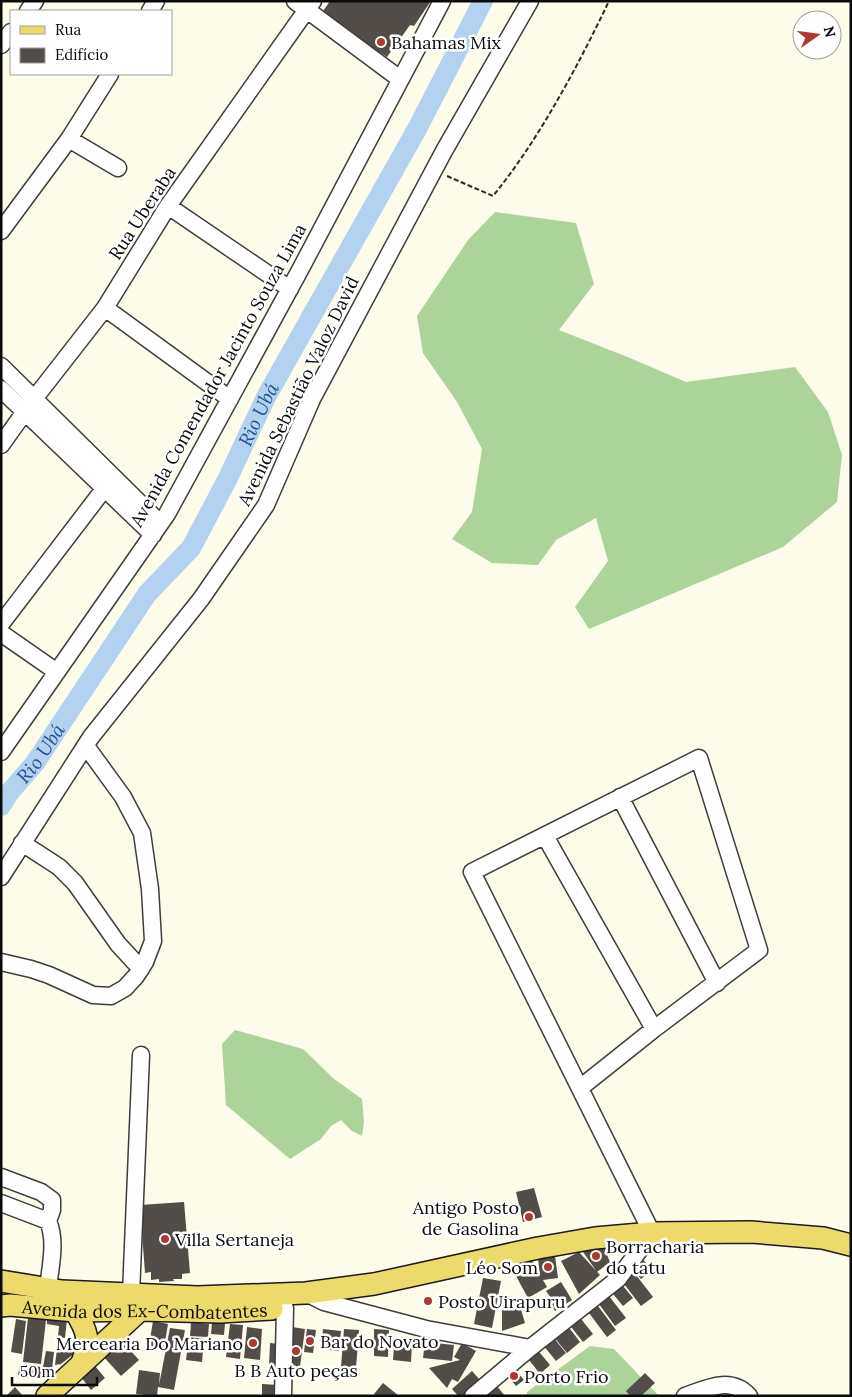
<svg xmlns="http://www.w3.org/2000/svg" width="852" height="1397" font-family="Lora,serif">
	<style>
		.forest { fill: #acd398 }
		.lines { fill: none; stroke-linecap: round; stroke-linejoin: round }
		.river { stroke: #b3d2f0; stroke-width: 20 }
		.building { fill: #524d48 }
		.minor-casing { stroke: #3d3d3d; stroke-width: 19 }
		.major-casing { stroke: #1b1b1b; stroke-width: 24 }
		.path { stroke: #2c2c2c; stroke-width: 2; stroke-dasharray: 5 2.5; stroke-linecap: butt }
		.minor { stroke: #fff; stroke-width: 16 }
		.major { stroke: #ecdb6b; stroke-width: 21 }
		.poi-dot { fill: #ad3930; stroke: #fff; stroke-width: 2 }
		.labels { text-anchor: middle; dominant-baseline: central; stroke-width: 5; stroke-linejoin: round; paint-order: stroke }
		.poi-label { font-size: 18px; fill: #0a0a0a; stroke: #fff; text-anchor: start }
		.street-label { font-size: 18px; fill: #0a0a0a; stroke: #fff }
		.water-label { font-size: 19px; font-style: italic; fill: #205290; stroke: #fff }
	</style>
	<rect width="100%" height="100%" fill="#fdfcea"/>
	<path class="forest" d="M495,212l81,11 18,61 -35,46 71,28 56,24 109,-15 33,45 14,43 -5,47 -54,45 -194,82 -14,-22 33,-46 -12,-43 -40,22 -18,25 -46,-2 -40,-24 20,-27 10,-63 -25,-47 -34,-49 -6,-37 51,-76z
		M235,1030l68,19 31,30 28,20 2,23 -2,14 -10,-5 -11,-11 -10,6 -10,13 -31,20 -64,-54 -4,-61z
		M590,1346l24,3 45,47h-133l1,-4z"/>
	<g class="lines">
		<path class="river" id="s1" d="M1,806l8,-13 26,-30 112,-169 44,-46 36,-68 39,-83 151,-268 66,-128"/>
	</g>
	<path class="building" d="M330,1h101l-17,25 -4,-1 -23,32 -66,-43z
		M534,1188l8,29 -19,5 -7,-30z
		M184,1202l6,71 -8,1v5h-9l1,2 -15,1v-3l-8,1v-8l-6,1 -5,-68z
		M603,1245l7,17 -13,10 -16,-23z
		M579,1252l21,23 -21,19 -18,-33z
		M555,1256l3,22 -15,2 4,7 -19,11 -18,-33 22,-5 8,15 -2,-16z
		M641,1257l11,13 -11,9 -11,-13z
		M633,1271l20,26 -12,9 -20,-26z
		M483,1278l18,3 -9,47 -18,-4z
		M619,1281l14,17 -10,8 -14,-17z
		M561,1282l11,18 -17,11 -6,-10 2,-3 -5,-7z
		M609,1296l17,22 -11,8 -16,-22z
		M595,1302l21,28 -9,7 -21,-28z
		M519,1303l6,20 -23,8v-23z
		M578,1315l15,19 -10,8 -15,-19z
		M47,1317l20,2 -2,19 -7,-1 1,-11 -12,-2z
		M28,1318l18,2 -5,44 -18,-2z
		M16,1319l10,2 -4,33 -11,-2z
		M153,1321l15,3 -4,24 -15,-2z
		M191,1322l18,2 -1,13 -18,-1z
		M212,1322l13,1 -1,12 -13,-1z
		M230,1324l13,1 -3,34 -14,-2z
		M567,1325l13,17 -13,11 -14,-17z
		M247,1327l15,2 -2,31 -16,-2z
		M292,1327l13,2 -6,45 -13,-2z
		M170,1328l15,2 -11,60 -16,-3 -1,9 -21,-2 3,-24 21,3 -1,12z
		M307,1329l9,1 -3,23 -9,-1z
		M323,1329l18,2 -2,20 -18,-2z
		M344,1329l15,1 -3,38 -15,-1z
		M374,1329l15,1 -1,27 -14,-1z
		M118,1337l21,23 -18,16 -20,-22z
		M189,1337l15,2 -2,23 -16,-2z
		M553,1337l13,16 -10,8 -13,-16z
		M399,1339h7v4l6,1 -1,18 -18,-2 1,-13 4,1z
		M58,1341l21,3 -4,9 -14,11 -6,1z
		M425,1342l29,3 -2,16 -29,-3z
		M270,1343l9,1 -1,22h-9z
		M462,1343l14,8 -18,31 -6,-3 -5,9 -18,-20 31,-8 -6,-3z
		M536,1348l14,17 -10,9 -14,-18z
		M46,1351l8,1 -2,17 -9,-2z
		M90,1360l15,18 -14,12 -14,-18z
		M20,1364l21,3 -1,11 -22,-3z
		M512,1366l12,14 -8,6 -11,-13z
		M472,1371l8,9 -17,16h-5l-6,-7z
		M645,1373l10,10 -14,13h-11l-4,-5z
		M383,1383l16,13h-23l-2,-2z
		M262,1384l17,1 -1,11h-16z
		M496,1385l9,11h-21z
		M15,1387l8,9h-17z"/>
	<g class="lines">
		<defs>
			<path id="minor" d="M295,1l105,78
				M28,11l7,-10
				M150,11l6,-10
				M1,45l10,-13
				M69,139l49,29
				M168,206l122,83
				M1,231l68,-92 41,-65
				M105,308l125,91
				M1,366l159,157
				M1,389l152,146
				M1,445l33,-46 71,-91 63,-102 145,-205
				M1,624l103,-135
				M1,633l56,39
				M1,752l166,-238 133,-244 142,-269
				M620,797l97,186
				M545,836l109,193
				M22,843l37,24 16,16 43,61 23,25
				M1,877l90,-140 110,-138 65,-94 46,-106 132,-248 86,-150
				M1,962l30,7 18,6 44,20 18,1 14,-8 11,-12 9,-14 8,-21 -3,-52 -8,-56 -19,-36 -37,-51
				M1,1177l40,15 11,8v10l-4,11
				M1,1203l47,18c9,21 2,46 0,68
				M306,1293l18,9 102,27 104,19
				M131,1294l10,-239
				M283,1396l2,-88
				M473,1396l57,-48 88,-69 34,-46 -180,-361 227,-114 60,192 -105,79 -74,59
				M685,1396c22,-8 46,-20 64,0"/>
			<g id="major">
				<path d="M1,1281l61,10 135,6 109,-4 68,-9 164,-36 57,-10 57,-5 99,-1 72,6 28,7"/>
				<path id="s2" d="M1,1306l9,-1 65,6 65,-1 80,2 52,-3"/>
				<path d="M75,1311c13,21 15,28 7,52"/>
				<path d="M47,1396l93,-86 5,-3"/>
			</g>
		</defs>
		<use href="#minor" class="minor-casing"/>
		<use href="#major" class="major-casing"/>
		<path class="path" d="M447,176l46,20c45,-55 85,-130 116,-195"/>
		<use href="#minor" class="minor"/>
		<use href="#major" class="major"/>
	</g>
	<g class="poi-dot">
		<circle cx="381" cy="42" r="5"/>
		<circle cx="529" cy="1217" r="5"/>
		<circle cx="165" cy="1239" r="5"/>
		<circle cx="596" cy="1256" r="5"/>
		<circle cx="548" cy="1267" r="5"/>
		<circle cx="428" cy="1301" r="5"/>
		<circle cx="310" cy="1341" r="5"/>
		<circle cx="253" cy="1343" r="5"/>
		<circle cx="296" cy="1351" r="5"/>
		<circle cx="514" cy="1376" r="5"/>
	</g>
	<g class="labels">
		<g class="poi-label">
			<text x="391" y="42">Bahamas Mix</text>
			<text x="519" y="1207" text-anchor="end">Antigo Posto<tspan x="519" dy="21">de Gasolina</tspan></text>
			<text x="175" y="1239">Villa Sertaneja</text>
			<text x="606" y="1246">Borracharia<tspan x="606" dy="21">do tatu</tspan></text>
			<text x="538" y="1267" text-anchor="end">Léo Som</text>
			<text x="438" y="1301">Posto Uirapuru</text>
			<text x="320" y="1341">Bar do Novato</text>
			<text x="243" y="1343" text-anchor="end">Mercearia Do Mariano</text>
			<text x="296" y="1370" text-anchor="middle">B B Auto peças</text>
			<text x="524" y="1376">Porto Frio</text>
		</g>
		<g class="street-label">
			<text transform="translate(142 213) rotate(-57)">Rua Uberaba</text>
			<text transform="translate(218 375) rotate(-61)">Avenida Comendador Jacinto Souza Lima</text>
			<text transform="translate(298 391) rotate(-64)">Avenida Sebastião Valoz David</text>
			<text stroke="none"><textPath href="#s2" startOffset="144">Avenida dos Ex-Combatentes</textPath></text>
		</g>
		<g class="water-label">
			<text stroke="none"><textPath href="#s1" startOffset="471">Rio Ubá</textPath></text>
			<text stroke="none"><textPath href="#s1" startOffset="66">Rio Ubá</textPath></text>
		</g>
	</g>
	<rect width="852" height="1397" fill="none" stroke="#0a0a0a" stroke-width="5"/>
	<rect x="10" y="10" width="162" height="65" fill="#ffffff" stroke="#9d9d9d"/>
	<rect x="20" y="26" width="25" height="8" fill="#ecdb6b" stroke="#9d9d9d"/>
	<text x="55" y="35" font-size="15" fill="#0a0a0a">Rua</text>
	<rect x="20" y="48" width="25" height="15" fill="#524d48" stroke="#9d9d9d"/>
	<text x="55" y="60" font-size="15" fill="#0a0a0a">Edifício</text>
	<g transform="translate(817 35) rotate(76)"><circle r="24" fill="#ffffff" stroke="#9d9d9d"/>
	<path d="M0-4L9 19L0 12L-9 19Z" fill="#ad3930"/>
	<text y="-8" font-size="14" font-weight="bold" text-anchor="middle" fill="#0a0a0a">N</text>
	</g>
	<path d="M12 1377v8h85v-8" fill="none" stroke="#0a0a0a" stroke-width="2.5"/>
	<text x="20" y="1377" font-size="15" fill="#0a0a0a" stroke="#ffffff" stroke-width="4" paint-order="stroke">50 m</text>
</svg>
